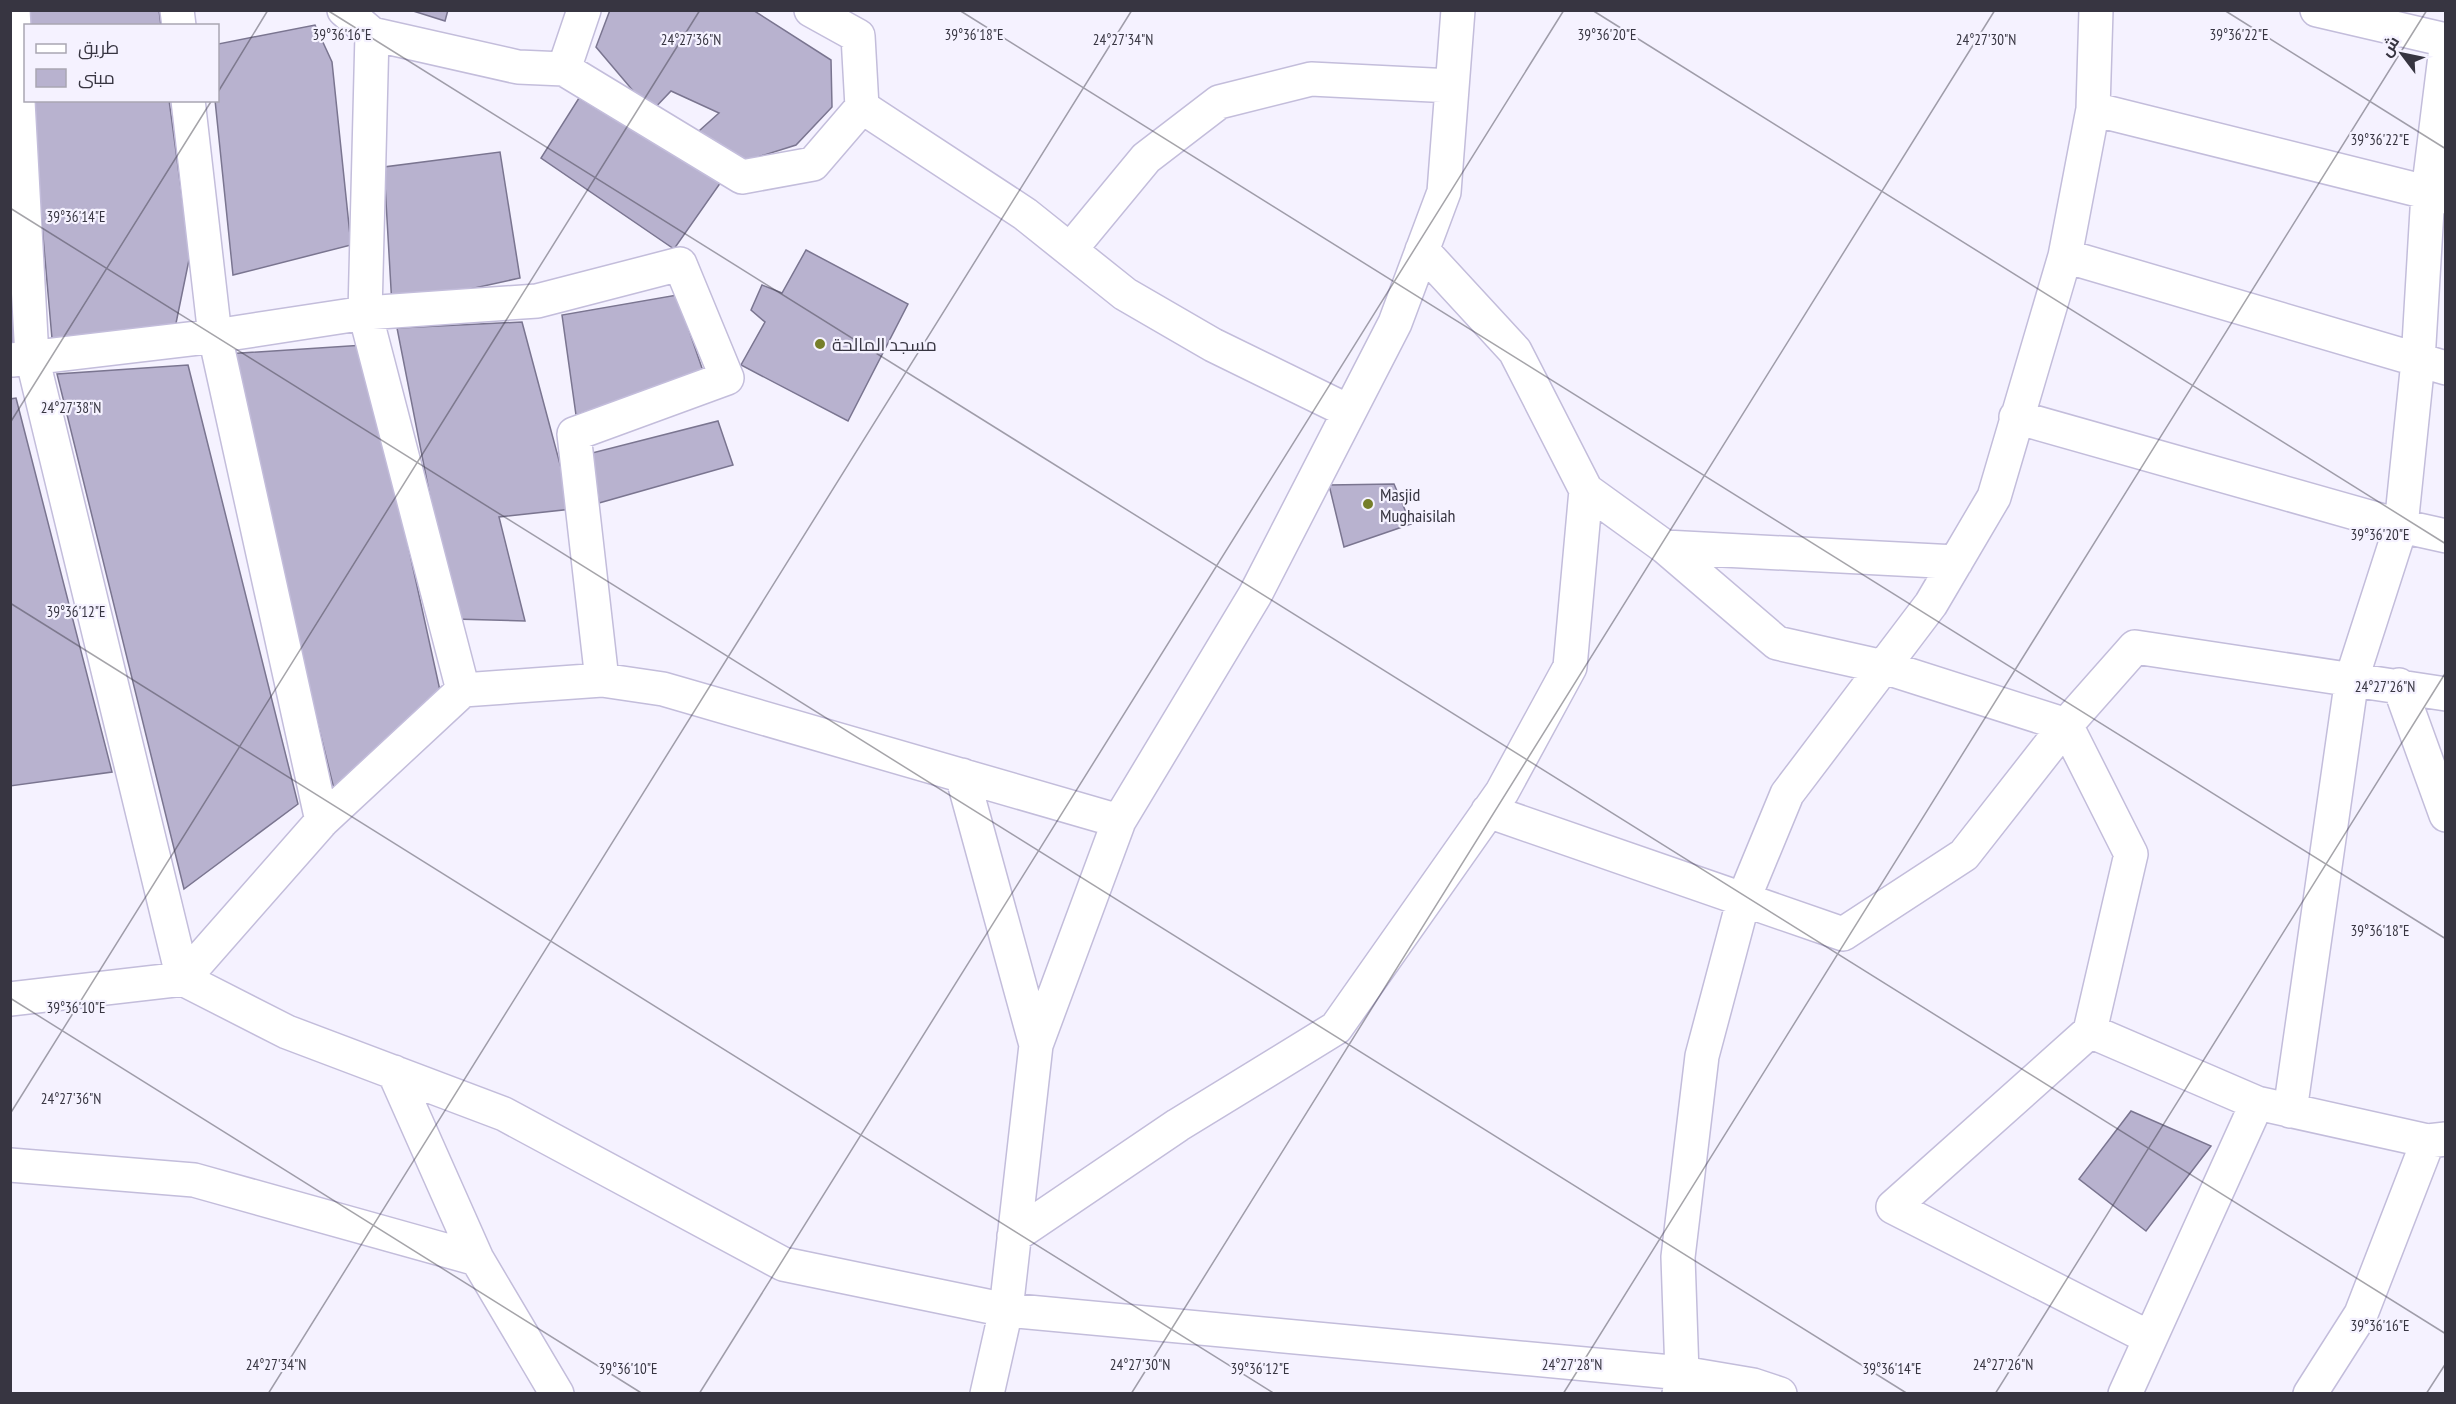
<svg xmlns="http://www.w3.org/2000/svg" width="2456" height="1404" font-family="'PT Sans Narrow',Cairo,sans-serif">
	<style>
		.building { fill: #b8b2cf; stroke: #7a7590; stroke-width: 1.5 }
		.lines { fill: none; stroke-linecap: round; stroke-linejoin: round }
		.minor-casing { stroke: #c3bddb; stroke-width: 36 }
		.minor { stroke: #fff; stroke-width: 33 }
		.ticks { fill: none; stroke: #373541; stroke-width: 1.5; stroke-opacity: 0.45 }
		.poi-dot { fill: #767e2a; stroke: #f5f2ff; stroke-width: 2 }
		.labels { text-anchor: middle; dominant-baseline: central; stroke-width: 4.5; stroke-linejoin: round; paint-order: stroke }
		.poi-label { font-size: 18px; fill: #373541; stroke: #f5f2ff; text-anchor: start }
		.ticks-label { font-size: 15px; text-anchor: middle; fill: #373541; stroke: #f5f2ff; stroke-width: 4.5; stroke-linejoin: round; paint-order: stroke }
	</style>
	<rect width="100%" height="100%" fill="#f5f2ff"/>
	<path class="building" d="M29,10h130l2,16h-132z
		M410,10h38l-3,11z
		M610,10h143l78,50 1,47 -36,38 -57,18 -40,-32 20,-18 -48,-22 -20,21 -55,-65z
		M315,25l17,37 19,183 -118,30 -18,-175h3v-56z
		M579,98l142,84 -47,67 -133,-91z
		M31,100h138l21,155 -16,78 -121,17z
		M500,152l20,126 -128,28 -8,-139z
		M10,249l10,99 -10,2z
		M806,250l102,54 -60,117 -107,-56 24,-43 -14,-12 11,-25 20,8z
		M677,295l27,79 -128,41 -14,-100z
		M522,322l50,187 -73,8 26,104 -71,-2 -57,-291z
		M364,345l77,350 -106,98 -109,-439z
		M188,365l110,439 -114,85 -127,-515z
		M16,398l96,374 -102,14v-387z
		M718,421l15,44 -134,38 -7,-50z
		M1394,484l17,40 -67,23 -15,-62z
		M2131,1111l80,35 -65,85 -67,-52z"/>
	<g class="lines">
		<defs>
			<path id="minor" d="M13,10l19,347 151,622 104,53 217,82 279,150 223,46 676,63 71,12 27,9
				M177,10l2,16
				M344,10l28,24 146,33 46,2 178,108 71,-13 49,-57 -4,-71 -47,-26
				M2317,10l129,30
				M372,34l-7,279 98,377
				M564,69l20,-59
				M188,100l27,236 107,485
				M862,107l163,107 100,80 88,51 135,66
				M2093,109l353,88
				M1070,250l76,-92 73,-56 92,-23 141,7
				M1422,250l93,101 71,139 79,57 291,15
				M2065,256l381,112
				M2016,417l385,109 45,10
				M1665,547l112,96 107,24 182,58 65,129 -41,177
				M602,680l61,9 456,132
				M2399,685l47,130
				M962,775l74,270 -30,265 -19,84
				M1488,811l355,123 121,-79 102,-130 69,-78 311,47
				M10,999l173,-20 139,-158 141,-131 139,-10 -28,-246 153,-56 -47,-114 -143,37 -172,12 -150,23 -203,24
				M1036,1045l83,-224 136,-226 140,-272 49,-131 14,-182
				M394,1072l83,187 80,135
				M2290,1111l62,-433 49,-152 17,-165 10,-168 18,-145
				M10,1165l184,15 283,79
				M1014,1236l164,-111 158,-97 166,-236 68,-125 16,-177
				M2150,1338l-257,-131 197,-176 167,72 171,38 18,-2
				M1679,1394l3,-21 -4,-116 24,-201 42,-158 43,-104 144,-190 63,-107 71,-241 28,-147 3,-99
				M2125,1394l132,-291
				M2310,1394l51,-80 67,-173"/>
		</defs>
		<use href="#minor" class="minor-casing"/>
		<use href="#minor" class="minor"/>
	</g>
	<path class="ticks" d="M327,10l2119,1324M959,10l1487,929M1592,10l854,534M2224,10l222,139M218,92l50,-82M10,208l1898,1186M10,423l202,-323M10,603l1265,791M10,998l633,396M10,1114l690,-1104M268,1394l864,-1384M699,1394l865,-1384M1131,1394l864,-1384M1563,1394l864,-1384M1995,1394l451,-722M2426,1394l20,-31"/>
	<g class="poi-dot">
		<circle cx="820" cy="344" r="6"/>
		<circle cx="1368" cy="504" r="6"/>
	</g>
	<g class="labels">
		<g class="poi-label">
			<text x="832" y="344">مسجد المالحة</text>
			<text x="1380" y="494">Masjid<tspan x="1380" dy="21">Mughaisilah</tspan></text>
		</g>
	</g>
	<g class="ticks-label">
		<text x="342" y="40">39°36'16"E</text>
		<text x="974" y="40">39°36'18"E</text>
		<text x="1607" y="40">39°36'20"E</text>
		<text x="2239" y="40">39°36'22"E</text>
		<text x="691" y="45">24°27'36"N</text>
		<text x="1123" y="45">24°27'34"N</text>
		<text x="1986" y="45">24°27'30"N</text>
		<text x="2380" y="145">39°36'22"E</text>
		<text x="76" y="222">39°36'14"E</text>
		<text x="71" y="413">24°27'38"N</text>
		<text x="2380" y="540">39°36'20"E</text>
		<text x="76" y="617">39°36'12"E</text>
		<text x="2385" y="692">24°27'26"N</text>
		<text x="2380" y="936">39°36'18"E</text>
		<text x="76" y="1013">39°36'10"E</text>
		<text x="71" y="1104">24°27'36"N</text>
		<text x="2380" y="1331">39°36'16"E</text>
		<text x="276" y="1370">24°27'34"N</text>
		<text x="1140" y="1370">24°27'30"N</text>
		<text x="1572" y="1370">24°27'28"N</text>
		<text x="2003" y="1370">24°27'26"N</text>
		<text x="628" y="1374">39°36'10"E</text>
		<text x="1260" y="1374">39°36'12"E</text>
		<text x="1892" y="1374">39°36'14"E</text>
	</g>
	<rect width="2456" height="1404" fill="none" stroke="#373541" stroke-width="24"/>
	<rect x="24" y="24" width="195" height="78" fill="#f5f2ff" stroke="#a9a6b3" stroke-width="1.5"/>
	<rect x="36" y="44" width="30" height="9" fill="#ffffff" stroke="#a9a6b3" stroke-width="1.5"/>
	<text x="78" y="54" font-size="18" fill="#373541">طريق</text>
	<rect x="36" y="69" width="30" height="18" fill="#b8b2cf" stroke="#a9a6b3" stroke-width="1.5"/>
	<text x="78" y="84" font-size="18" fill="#373541">مبنى</text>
	<g transform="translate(2402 54) rotate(302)" stroke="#f5f2ff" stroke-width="4.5" paint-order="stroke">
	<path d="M0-4.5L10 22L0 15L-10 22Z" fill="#373541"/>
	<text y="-9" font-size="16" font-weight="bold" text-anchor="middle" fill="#373541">ش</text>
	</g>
</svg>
